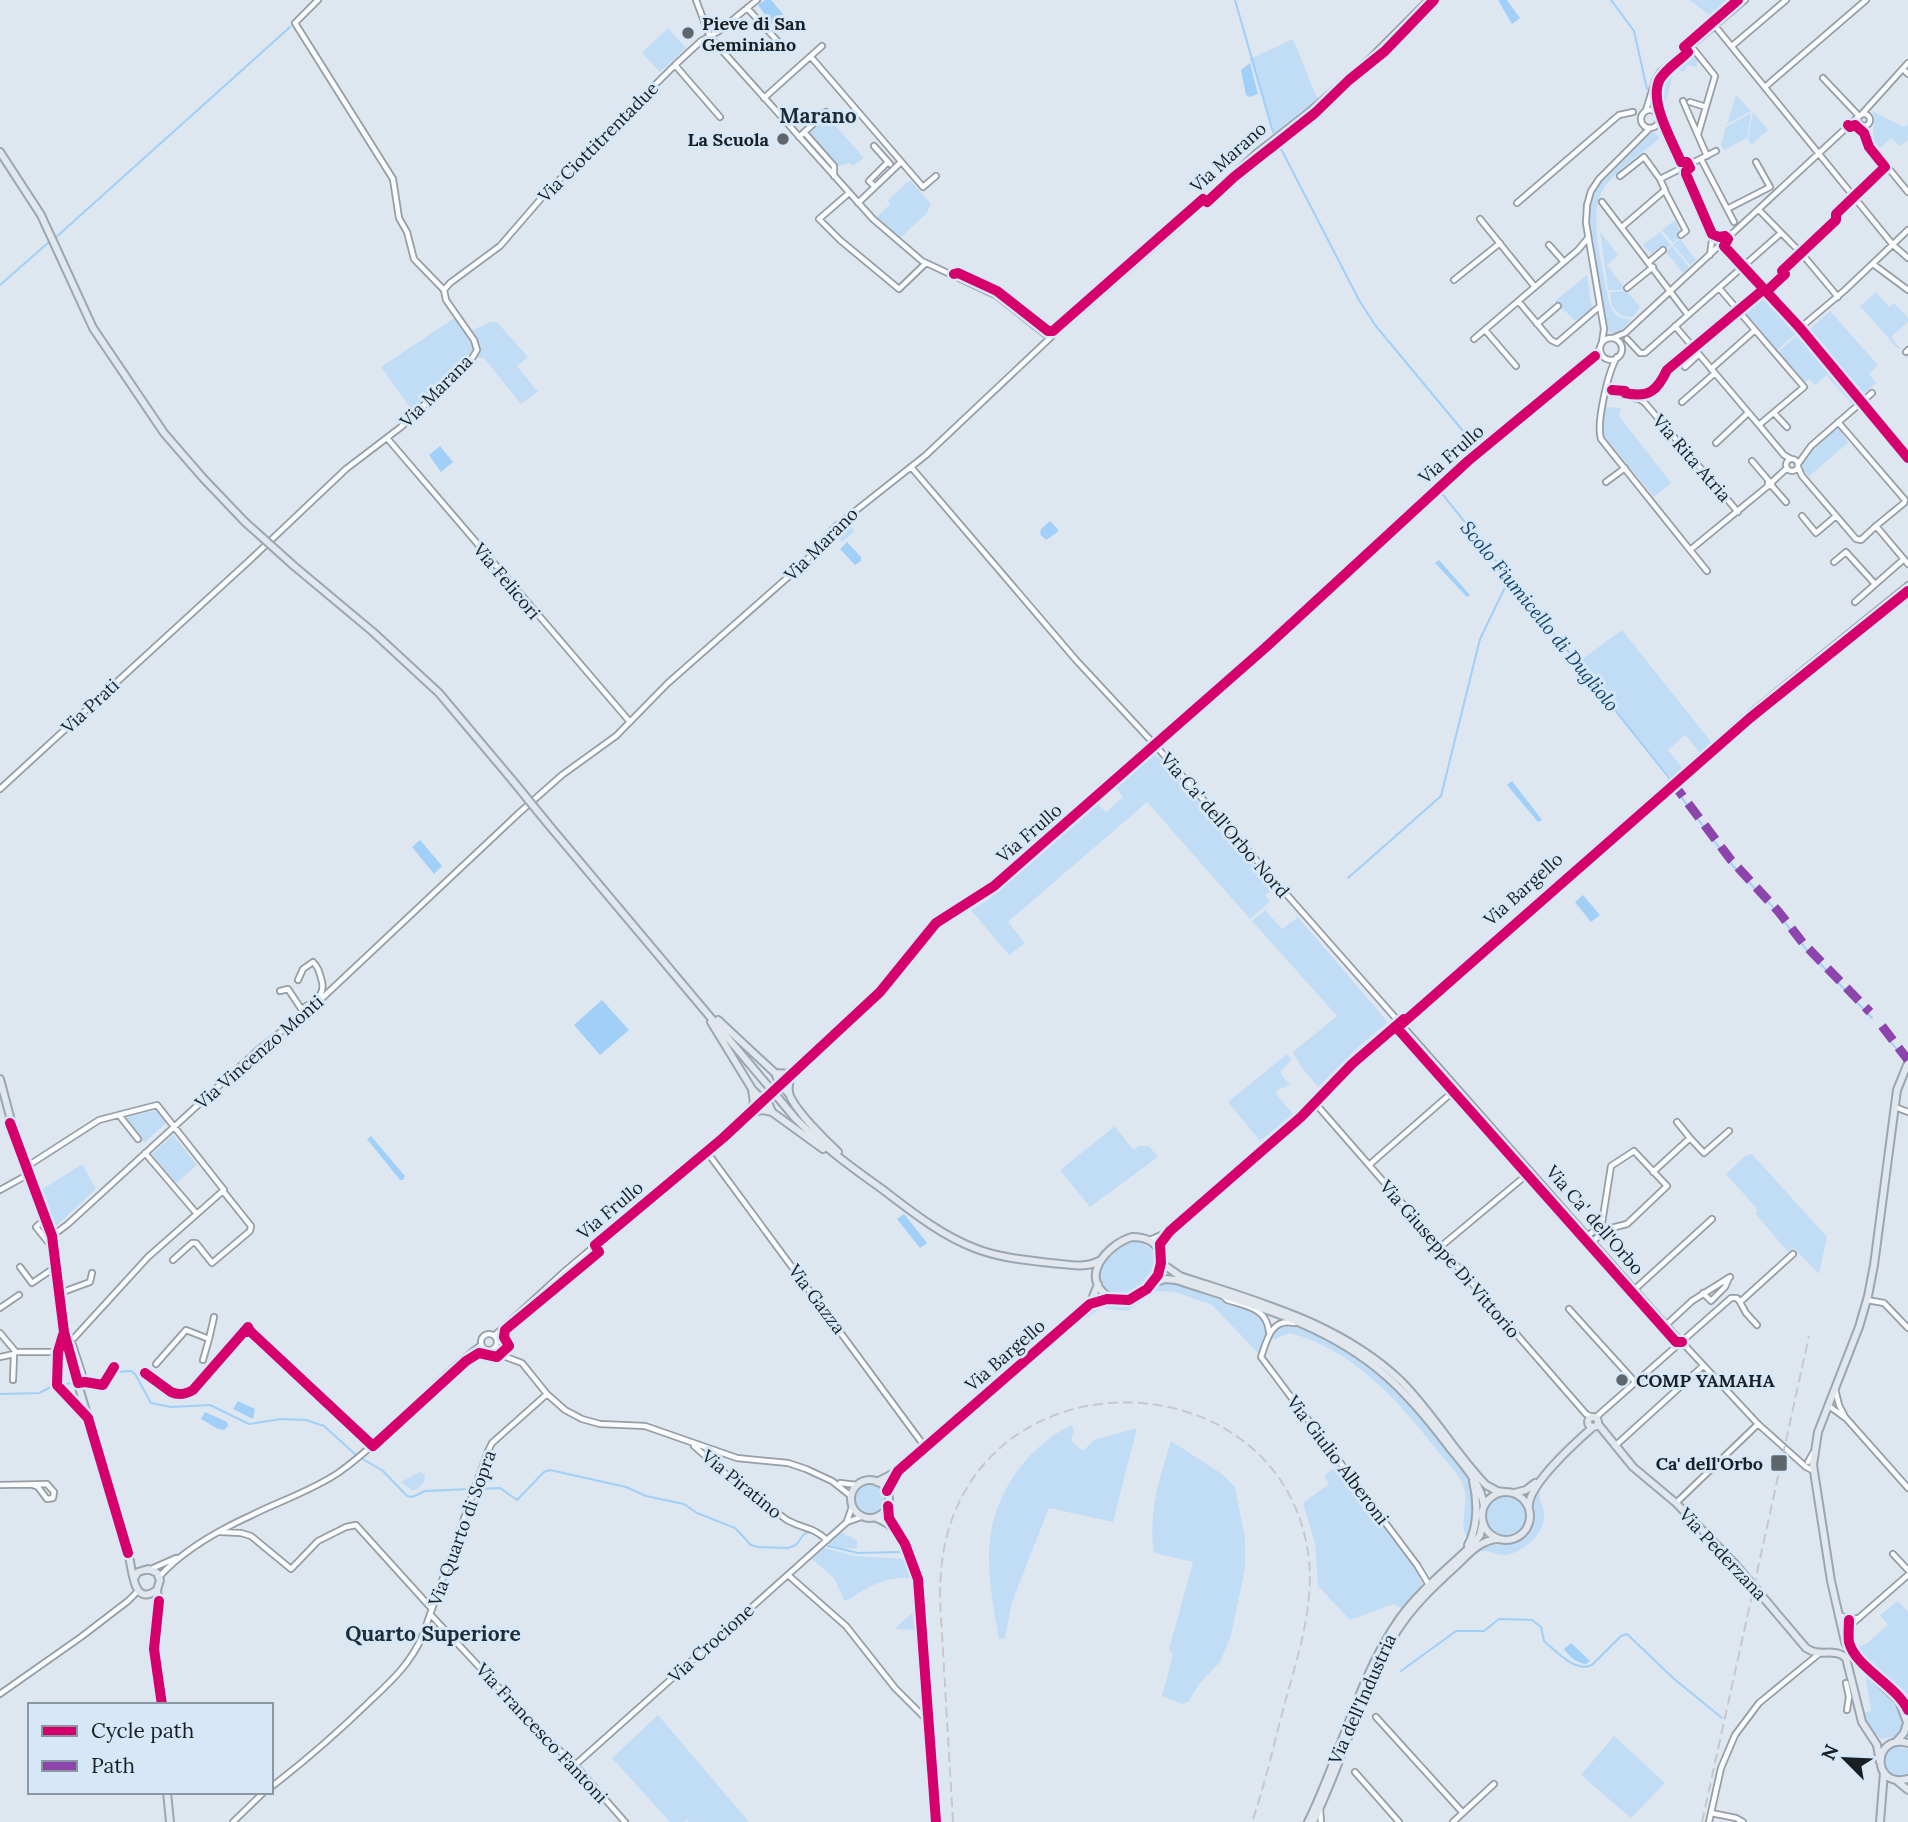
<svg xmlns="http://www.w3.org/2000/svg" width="1908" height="1822" font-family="Lora,serif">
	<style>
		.green { fill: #c1ddf6 }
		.water { fill: #a0cff8 }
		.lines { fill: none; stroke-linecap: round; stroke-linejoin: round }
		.stream { stroke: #a0cff8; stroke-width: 2 }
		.minor-casing { stroke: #969da4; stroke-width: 8 }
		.major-casing { stroke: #9aa6b0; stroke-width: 10 }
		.minor { stroke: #fafbfd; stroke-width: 4.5 }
		.major { stroke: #e1e7ed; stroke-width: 6 }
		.rail { stroke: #c6c8cb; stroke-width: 2; stroke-dasharray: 10 5; stroke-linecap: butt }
		.major-bridge-casing { stroke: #9aa6b0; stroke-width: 10; stroke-linecap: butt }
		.major-bridge { stroke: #e1e7ed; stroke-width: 6 }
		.quiet { stroke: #8e44ad; stroke-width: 9; stroke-dasharray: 18 9; stroke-linecap: butt }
		.cycleway-casing { stroke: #d6e8f8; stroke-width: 15 }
		.cycleway { stroke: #d6006c; stroke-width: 10 }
		.poi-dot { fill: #5e666c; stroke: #d6e8f8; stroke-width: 2.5 }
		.labels { text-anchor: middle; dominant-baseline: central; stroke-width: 6; stroke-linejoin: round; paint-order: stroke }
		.poi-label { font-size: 18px; font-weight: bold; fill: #192025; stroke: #d6e8f8; text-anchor: start }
		.street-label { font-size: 18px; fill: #192025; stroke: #d6e8f8 }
		.water-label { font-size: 19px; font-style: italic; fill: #18466a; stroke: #d6e8f8 }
		.quarter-label { font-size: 21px; font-weight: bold; fill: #1f2d39; stroke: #d6e8f8 }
	</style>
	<rect width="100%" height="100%" fill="#dee7f0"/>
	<path class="green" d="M1690,0h45l-21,19z
		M668,28l18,20 -26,24 -18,-19z
		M1293,39l27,66 -45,35 -25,-81z
		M1691,52l8,8 -3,7 -9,-2 -3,7 -11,-4z
		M1672,69l2,2 -8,30 -7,3c-2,-14 2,-26 13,-35z
		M1736,95l15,16 -24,13z
		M1872,111l32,16 4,-3v16l-8,6 -9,-8 -12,11c-12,-17 -1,-22 -7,-38z
		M1753,112l15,18 -17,15 -3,-6z
		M1751,113l-4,25 -23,12 -3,-5 5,-18z
		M826,115l38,43 -11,8 -3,-3 -12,3 -30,-35z
		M1654,132l6,6c-18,15 -40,29 -54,47 -21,26 -2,86 3,118 4,11 10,17 22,16l-11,14 -6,2 -6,-5 -2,-7 -17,-99c-1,-51 31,-53 56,-88z
		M910,180l21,24 -5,10 -26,24 -23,-21 13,-13 -2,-4z
		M1675,220l6,13 -3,3 1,2 -6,5 -11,-13z
		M1600,232l18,23 -11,10 19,25h-18z
		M1660,232l11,13 -6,5 -6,-3 -8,7 -8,-9z
		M1680,239l16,21 -6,5 -17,-20z
		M1672,246l17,21 -6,6 -17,-21z
		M1587,275l5,33 -17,13 -20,-20z
		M1627,291l13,16 -7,10 -12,-1 -9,-10 -2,-14z
		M1765,291l34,40 -22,19 -35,-40z
		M1876,292l13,15 5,-4 14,15v4l-17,15 10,13 -5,-3 -36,-41z
		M1830,311l48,54 -9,9 7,9 -24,21 -25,-28 7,-7 -30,-35z
		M457,316l14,15 19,-9h7l31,35 -11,9 21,26 -17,12 -37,-46h-8l-60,58 -35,-49z
		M1800,333l32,37 -17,15 -6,-6 -4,4 -27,-31z
		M1606,407l15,1 -2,8 52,67 -17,14 -50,-61 -2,-7z
		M1839,427l9,16 -40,34 -5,-7 -1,-8 15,-17z
		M845,519l10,12 -13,11 -8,-10z
		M1622,630l90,113 -11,11 -16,-19 -17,15 15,19 -12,9 -94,-115z
		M1153,755l6,2 115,131 -9,7 5,7 -20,17 -103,-117 -139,120 17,21 -16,12 -38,-45 17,-10 109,-97 9,9 17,-15 -8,-10z
		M1265,910l17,19 16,-12 88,103 1,3 -31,26 -38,38 -16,-19 -9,-16 44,-36 -85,-95z
		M1287,1054l5,6 -11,10v4l9,11 -12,5 -2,4 17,20 -33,27 -32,-39z
		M157,1110l9,13 -22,20 -20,-25z
		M1115,1126l18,24 6,-4h10l9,11 -68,50 -30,-37z
		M173,1135l24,30 -21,18 -24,-29z
		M1752,1154l75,83 -8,37 -25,-26 -6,4 -33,-39 3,-3 -32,-36 19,-18z
		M82,1164l14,25 -42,39 -14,-37z
		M1138,1242c45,13 -4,72 -30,48 -21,-20 9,-48 30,-48z
		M1161,1283l15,1 80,27c16,12 9,26 3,43l-47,-49 -37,-13 -18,-1 -29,20 -27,-3 -18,12h-5c19,-29 32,-10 55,-18 11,-4 18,-14 28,-19z
		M1282,1324c14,0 23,5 36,11 52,25 90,63 124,108 10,13 21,25 29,39 6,18 4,41 -2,58 -12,-12 0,-36 -5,-52 -4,-14 -19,-28 -28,-39 -39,-50 -83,-99 -146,-116l-15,6h-5l4,-9z
		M1071,1425l3,5 -3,11 12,10 11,-11 43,-12 -24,94 -64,-14 -37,94 -7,36 -6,1c-5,-29 -11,-57 -10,-87 1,-53 35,-103 82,-127z
		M1171,1441l51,33 13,13 10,51v30l-14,68 -11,26 -20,21 -12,19 -6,2 -20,-8 11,-41 -4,-6 24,-87 -39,-9c-6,-42 5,-72 17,-112z
		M1338,1465l77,102 8,19 -20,24 -9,-6 -44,16 -32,-34 -3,-42 -12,-41 26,-19 -5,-8z
		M420,1472l5,3c0,9 -5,12 -12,16l-12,-9z
		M856 1499a14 14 0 1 1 28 0a14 14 0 1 1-28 0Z
		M1541,1487c-5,10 2,16 3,26 2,19 -17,36 -34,41 -12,4 -20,-6 -32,-2 15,-15 36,1 51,-18 13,-16 -3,-31 12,-47z
		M1486 1516a20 20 0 1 1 40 0a20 20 0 1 1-40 0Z
		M840,1532l17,8v8l-15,1 -14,-5z
		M824,1548l31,8 52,3 6,19c-26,-2 -43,7 -65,22h-4l-10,-22 -22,-19z
		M1898,1601l10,11v93c-16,-21 -40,-35 -55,-56l13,-5 22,-19 -8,-10z
		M917,1609l2,21 -25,-1z
		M1865,1674c17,10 36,28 39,50l-7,12 -16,3 -13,-12 -5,-14 8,-2z
		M658,1715l91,107h-60l-2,-2 -3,2h-14l-58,-64z
		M1614,1736l51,47 -34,35 -50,-43z
		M1895,1746l13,3v25l-10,3 -10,-4 -5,-12 3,-9z"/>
	<path class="water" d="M765,0h6l12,14 -11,10 -14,-19z
		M1498,0h9l13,18 -8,6z
		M1250,63l8,31 -8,3 -4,-2 -5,-25z
		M440,446l13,16 -12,10 -12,-17z
		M1050,521l9,10 -13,9 -6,-6 1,-5z
		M847,542l14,15v4l-6,4 -15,-16z
		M1439,560l31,35 -3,2 -32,-34z
		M1512,781l30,39 -4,2 -31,-37z
		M420,840l22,26 -8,8 -22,-27z
		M1583,895l17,20 -9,7 -16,-20z
		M602,1000l27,30 -29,25 -26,-30z
		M371,1136l34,40 -2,4h-3l-33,-41z
		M904,1214l23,29 -7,5 -23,-29z
		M238,1401l17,8 -2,10 -20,-10z
		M205,1412l22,10 1,4 -4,4 -6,-1 -17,-10z
		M1571,1643l19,18 -4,3c-11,-2 -15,-6 -22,-15z"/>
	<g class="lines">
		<path class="stream" d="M1235,0l38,132
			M1611,0l23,31 13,58
			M1383,50l50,-50
			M1278,143l81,157 16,25 103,124
			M54,239l236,-212
			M0,285l49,-43
			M1480,456l1,-3
			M1477,458l-37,33 230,288
			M1795,684l94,-77
			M1761,711l30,-24
			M1679,784l78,-69
			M1673,786l60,80 38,39 35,44 66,69
			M1348,878l93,-82 39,-157 29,-60
			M1880,1028l26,33
			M118,1372l13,-1 4,3 16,29 20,4 39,-2 39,19 32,-5 25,1 18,6 32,29
			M0,1394l39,-1 14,-7 21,-3
			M361,1458l22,13 24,25 5,1 13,-6 46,-2
			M478,1489l22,-1 17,12 27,-28 6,-2 76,17 20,9 38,8 13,9 38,15 16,17 7,2 30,1 8,-3 8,-11 6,-3
			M828,1546l30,7 42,-1
			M1401,1671l55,-40h28l15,-12 33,1 9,7 3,14c12,10 31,32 48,24l29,-29 6,-2 46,44 49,40"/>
		<defs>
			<path id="minor" d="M696,0l14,37 163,182 49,42 75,35 53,42
				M747,8l37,40
				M1715,26l178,219 15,13
				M1691,46l24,30 -17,58
				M1732,46l54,-46
				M811,57l112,130 13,-11
				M675,65l45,52
				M1903,69l5,5
				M1765,87l101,-87
				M764,98l58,-52
				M1683,101l24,55
				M1690,102l16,5
				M1646,110l9,-29 5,-9 85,-72
				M1641 119a9 9 0 1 1 18 0a9 9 0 1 1-18 0Z
				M1858 120a6 6 0 1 1 12 0a6 6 0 1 1-12 0Z
				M1861,115l47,-52
				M1862,125l10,23 36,44
				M1664,131l48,109
				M804,132l30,34v10
				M799,137l27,-25
				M874,146l16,18
				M1701,159l33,63
				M1620,176l24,-19 16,22 5,11 -43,37
				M1660,179l56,-28
				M875,187l-6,-6 19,-19
				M1665,191l21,40 -5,4
				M849,193l-30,26 21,21 59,49 27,-26
				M1854,198l15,-15
				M1602,202l86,113
				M858,203l43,-41
				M1517,203l102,-88 14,-3
				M1727,209l43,-22 -14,-25
				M1759,210l43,44 36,43
				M1836,217l20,-18
				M1480,219l55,68
				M1549,245l15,17
				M1710,255l2,-15 14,1
				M1649,262l14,-12
				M1873,264l35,26
				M1454,280l46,-37
				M1627,288l26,-21
				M1719,288l36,42
				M444,290l6,-7 50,-37 45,-52 130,-129 26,-24 18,-10 38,-31
				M1519,302l32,38 6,3 43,-37
				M1537,324l21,-18
				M1675,326l84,99 45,-38 -49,-57 -44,39
				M1800,328l45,-38 63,-60
				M1485,330l31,36
				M1613,338l12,-5 234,-217 -36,-38
				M1600 349a11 11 0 1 1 22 0a11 11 0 1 1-22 0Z
				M1474,339l104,-89 10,-12
				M1627,339l13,14h5l136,-120
				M1602,342l2,-13 -18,-106 1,-18 4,-14 8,-12 51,-51
				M1906,352l2,-2
				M1617,357c-9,15 -21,66 -16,82l89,111
				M1685,367l14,-13
				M1607,391l32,8 6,4 93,109
				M1682,402l33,-29
				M1774,413l13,14
				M1838,422l67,78 -1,3 -28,23 32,38
				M1759,425l25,30 7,4
				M387,438l243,284
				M1716,443l32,-30
				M1786 465a6 6 0 1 1 12 0a6 6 0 1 1-12 0Z
				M1752,461l17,20
				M1798,464l13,-18 61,-53
				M911,467l165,193 79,85 511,580 92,99 48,43 8,4
				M1798,467l4,9 54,63 5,1 15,-14
				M1606,482l19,-14
				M1772,482l-4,1v3h4v-4l15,-14
				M1772,486l14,16
				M1802,516l14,17 20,-17
				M1834,562l12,-10 29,32
				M1707,571l-17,-21 78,-64
				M1855,602l49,-43
				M0,789l250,-229 96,-91 55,-42 70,-67 6,-10 -3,-10 -28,-40 -2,-10 -30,-31 -7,-27 -8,-14 -6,-39 -98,-156 23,-23
				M298,980l5,-11 10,-7c5,5 6,9 8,16 6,18 -6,21 -19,31
				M280,991l8,-2 14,21
				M1315,1103l271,311 6,3
				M1895,1107l13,5
				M119,1115l19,24
				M1677,1122l13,16
				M707,1152l218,295
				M145,1153l52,61
				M1369,1165l87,-76
				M26,1167l73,-47 58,-15 67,85 -76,67 -74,81 -8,3
				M1653,1172l37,-34 14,15 25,-22
				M0,1190l29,-16
				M46,1218l-10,9 12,15
				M52,1236l16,-12 190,-174 59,-47 202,-190 43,-38 54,-39 52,-53 136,-120 31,-36 91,-72 124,-117 123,-108 83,-77 50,-39 62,-54 60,-60
				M1587,1237l15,-14 9,-57 23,-15 33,35 -40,38 -20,5 -15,13
				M1150,1240l20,-9 87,-75 44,-39 51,-53 402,-354 154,-125
				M1439,1248l91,-76
				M1159,1251l1,-7 8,-10
				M173,1260l19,-17h4l16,20 38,-32 1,-5 -28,-35
				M20,1267l12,16 25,-17
				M1634,1290l78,-71
				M60,1293l30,-11 2,-9
				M1703,1293l8,8 14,-14 4,-9
				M1223,1296l4,4c19,6 40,8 42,32
				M1867,1300l17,3 24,25
				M1740,1302l6,11 11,12
				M0,1308l19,-13
				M1569,1309l67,74
				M1294,1323c-23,-5 -27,17 -33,34l156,208 12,20
				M1666,1325l26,-24 38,-24
				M0,1333l16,19h42l11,2
				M64,1333l-6,19 -1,33 29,31
				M481 1342a8 8 0 1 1 16 0a8 8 0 1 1-16 0Z
				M494,1336l71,-65 158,-133 157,-146 56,-69 58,-37 271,-238 203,-187 126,-103 6,-10
				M209,1339l5,-22
				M73,1345l12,37
				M490,1351l32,12 25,31 18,16 17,9 18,5 45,2 92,32 51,5 18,6 26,12 19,15
				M0,1357l14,-3
				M156,1364l30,-34 23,9 -6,21
				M13,1380l1,-26
				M78,1383l7,-1 18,3 11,-18
				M1835,1389l4,16 6,12 63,71
				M1829,1406l15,11
				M1595,1418l136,-120h6l3,4 53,-48
				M694,1446l40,35 53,39c18,10 23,5 40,20
				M1615,1446l88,-80
				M1808,1462l5,-9
				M840,1483l17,2
				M0,1485l47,-1 7,8 -1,6 -6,1 -9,-12 -5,-2
				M1676,1503l82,-79
				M847,1521l5,-14
				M220,1532l21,1 10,3 40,33 27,-28 28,-14 10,-2 76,84
				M1893,1554l15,16
				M151,1569l25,-11
				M788,1575l58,51 49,62 32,32
				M159,1577c24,-27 60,-47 93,-62 28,-14 59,-24 86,-42 52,-37 92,-90 143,-128
				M430,1614l108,116 37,35 50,57
				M1838,1614l10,6 11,-2
				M1844,1638l9,-15 55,-48
				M1846,1683l3,14 -2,13
				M0,1694l81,-57 47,-36 10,-10
				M1376,1717l87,96
				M575,1765l272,-243 14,-5
				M1355,1772l44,50
				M271,1787c34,-26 65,-53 96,-83 22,-21 42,-38 55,-67l66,-186 4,-8 55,-49
				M1320,1809l1,13
				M1711,1813l25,5 7,4
				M233,1822l31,-30
				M1453,1822l41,-38
				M1709,1822l12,-54 14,-33 24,-32 61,-50"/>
			<path id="major" d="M0,152l41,63 52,113 71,105 39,45 42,44
				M294,566l79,66 66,61 74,88
				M548,824l200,238
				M718,1020l57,53 4,10 -2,5h7l5,6
				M711,1022l41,67 2,14 -4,10
				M1908,1063l-11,27 -23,175 -6,31 -9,31 -41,105 -5,33 18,116 14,61 12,19 42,40 9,24
				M775,1073l17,1c-3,7 -5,14 -2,22 7,16 34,43 48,56
				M0,1079l17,64 35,93 15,111 61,206c5,15 4,55 29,37
				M752,1089l7,7 7,2 6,14 51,37
				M750,1113l12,-3 10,2
				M795,1118c26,27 56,49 87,71 30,23 60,47 95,60 24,9 49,11 74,14 16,1 33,6 48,-2
				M1132,1237c58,0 15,84 -23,60 -31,-20 -1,-53 23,-60z
				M1161,1263l19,13c78,26 159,46 221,105 32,32 54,72 85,104l11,6 7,1
				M1153,1283l12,-4 11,1c73,24 150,43 209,95 23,20 42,43 61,68 14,19 35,38 38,63
				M1090,1304l21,-6
				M1588 1422a5 5 0 1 1 10 0a5 5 0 1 1-10 0Z
				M1598,1424l35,43 43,36 59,61 71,84c14,10 28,-1 40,10l16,64 15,23 3,17
				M851 1499a19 19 0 1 1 38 0a19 19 0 1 1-38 0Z
				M877,1482l21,-11 192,-167 8,-20
				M1482 1516a24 24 0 1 1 48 0a24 24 0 1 1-48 0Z
				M1514,1493l12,-3 9,-7
				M888,1506l6,21
				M1529,1506c-1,-21 48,-65 64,-79
				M876,1518c26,9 35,36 42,61l18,243
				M1468,1545c10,-18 10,-44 5,-64
				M134,1578l4,-6 10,-3 9,4 3,7 -3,10 2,21 -5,38 8,56
				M1896,1742l8,-9 3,-10
				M1908,1743c-36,-10 -37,46 0,36
				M1897,1781l11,9
				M167,1792l3,30
				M1308,1822c33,-66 49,-143 92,-204 21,-29 49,-50 75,-76l5,-7 3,-13
				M1313,1822c31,-62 47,-133 84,-191 16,-25 36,-44 58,-64 13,-12 24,-27 43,-28
				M1880,1822l4,-50"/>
		</defs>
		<use href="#minor" class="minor-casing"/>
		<use href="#major" class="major-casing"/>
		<use href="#minor" class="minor"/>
		<use href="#major" class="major"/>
		<path class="rail" d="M953,1822l-13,-222c0,-26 2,-52 11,-78 61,-176 337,-153 358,38 5,51 -13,101 -26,150 -10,37 -18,75 -31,112
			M1702,1822l107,-486"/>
		<defs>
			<path id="major-bridge" d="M245,522l49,44
				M513,781l35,43
				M748,1062l47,56"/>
		</defs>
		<use href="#major-bridge" class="major-bridge-casing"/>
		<use href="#major-bridge" class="major-bridge"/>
		<path class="quiet" d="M1672,782l59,78 47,51 25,32 67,69
			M1882,1026l26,34"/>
		<defs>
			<path id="cycleway" d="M1738,0l-54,47 4,5c-9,9 -21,16 -28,27 -12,22 12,61 21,83h6l3,6 -4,3v3l26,60 7,3 6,-1 3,3 -4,7 76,82 108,130
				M954,274l4,-1 39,18 51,40h5l150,-132 4,3 27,-25 81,-64 34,-33 36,-29 49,-51
				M1767,291l18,-17 -3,-3 54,-51v-6l49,-47 -16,-20 -5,-14 -9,-8 -5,2 -2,-2
				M1612,390l13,1v2c24,5 32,-2 42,-23l97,-81
				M10,1123l42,113 12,96 14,51 7,-1 18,3 11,-18
				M250,1331l123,115 93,-85 13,-8 18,4 12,-11 -5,-9 1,-7 94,-78 -4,-7 128,-107 157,-146 56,-69 58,-37 271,-238 203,-187 127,-105
				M63,1335l-5,17 -1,33 31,33 40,135
				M1682,1342h-6l-279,-314 353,-310 158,-127
				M145,1373l26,19c8,4 15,2 22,-2l55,-63 2,4 -3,1
				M887,1491l11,-20 192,-167 17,-5 22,1 18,-11 11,-14 3,-12 -1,-19 10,-13 131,-114 51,-53 52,-45
				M888,1506l1,12 16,26 13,35 18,243
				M159,1601l-5,48 8,56
				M1849,1620c0,6 -1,16 0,22 6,25 47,43 59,68"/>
		</defs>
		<use href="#cycleway" class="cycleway-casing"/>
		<use href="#cycleway" class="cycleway"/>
	</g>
	<g class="poi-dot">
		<circle cx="688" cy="33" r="7"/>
		<circle cx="783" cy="139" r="7"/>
		<circle cx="1622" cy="1380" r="7"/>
		<rect x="1770" y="1454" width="18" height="18" rx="3.5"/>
	</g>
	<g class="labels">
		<g class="poi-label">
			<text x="702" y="23">Pieve di San<tspan x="702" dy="21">Geminiano</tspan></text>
			<text x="769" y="139" text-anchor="end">La Scuola</text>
			<text x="1636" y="1380">COMP YAMAHA</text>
			<text x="1763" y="1463" text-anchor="end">Ca' dell'Orbo</text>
		</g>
		<g class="street-label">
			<text transform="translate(598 142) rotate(-45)">Via Ciottitrentadue</text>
			<text transform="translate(1228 157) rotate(-42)">Via Marano</text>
			<text transform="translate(436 391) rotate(-45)">Via Marana</text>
			<text transform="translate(1451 454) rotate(-41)">Via Frullo</text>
			<text transform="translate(1692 458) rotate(49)">Via Rita Atria</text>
			<text transform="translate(821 544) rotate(-45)">Via Marano</text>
			<text transform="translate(507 581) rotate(50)">Via Felicori</text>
			<text transform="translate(90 706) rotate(-43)">Via Prati</text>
			<text transform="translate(1225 825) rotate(49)">Via Ca' dell'Orbo Nord</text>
			<text transform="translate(1029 833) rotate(-41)">Via Frullo</text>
			<text transform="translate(1523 889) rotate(-42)">Via Bargello</text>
			<text transform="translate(259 1052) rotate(-41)">Via Vincenzo Monti</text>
			<text transform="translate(610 1210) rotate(-40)">Via Frullo</text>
			<text transform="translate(1595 1220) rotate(49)">Via Ca' dell'Orbo</text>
			<text transform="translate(1450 1259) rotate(49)">Via Giuseppe Di Vittorio</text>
			<text transform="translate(817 1299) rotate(53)">Via Gazza</text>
			<text transform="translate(1005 1355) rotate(-41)">Via Bargello</text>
			<text transform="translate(1338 1460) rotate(53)">Via Giulio Alberoni</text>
			<text transform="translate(742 1484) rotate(39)">Via Piratino</text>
			<text transform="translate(462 1528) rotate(-70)">Via Quarto di Sopra</text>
			<text transform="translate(1723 1554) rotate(47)">Via Pederzana</text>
			<text transform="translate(711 1643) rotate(-42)">Via Crocione</text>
			<text transform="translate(1362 1699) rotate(-66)">Via dell'Industria</text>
			<text transform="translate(542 1733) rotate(47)">Via Francesco Fantoni</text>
		</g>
		<g class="water-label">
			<text transform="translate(1540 616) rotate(51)">Scolo Fiumicello di Dugliolo</text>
		</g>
		<g class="quarter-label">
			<text x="818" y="115">Marano</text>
			<text x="433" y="1633">Quarto Superiore</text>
		</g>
	</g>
	<rect x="28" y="1703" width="245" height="91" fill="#d6e8f8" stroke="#8a98a4" stroke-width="2"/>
	<rect x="42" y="1726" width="35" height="10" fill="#d6006c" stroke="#8a98a4" stroke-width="2"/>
	<text x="91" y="1738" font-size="21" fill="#192025">Cycle path</text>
	<rect x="42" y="1761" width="35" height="10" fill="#8e44ad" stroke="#8a98a4" stroke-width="2"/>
	<text x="91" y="1773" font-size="21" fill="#192025">Path</text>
	<g transform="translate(1845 1759) rotate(294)" stroke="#d6e8f8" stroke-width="5" paint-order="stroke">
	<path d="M0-5L12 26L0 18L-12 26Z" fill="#192025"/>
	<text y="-10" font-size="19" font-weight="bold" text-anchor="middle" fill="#192025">N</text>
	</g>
</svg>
